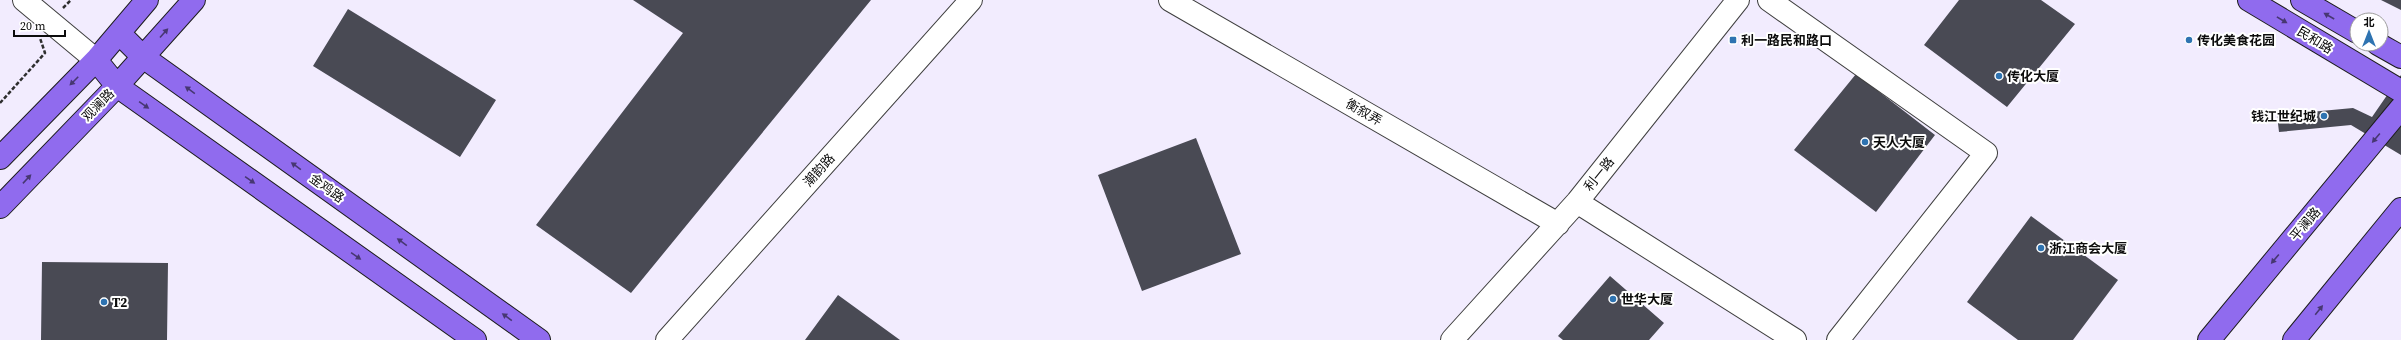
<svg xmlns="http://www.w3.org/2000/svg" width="2401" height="340" font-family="'Source Serif 4','Noto Sans SC',serif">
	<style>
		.building { fill: #494a54 }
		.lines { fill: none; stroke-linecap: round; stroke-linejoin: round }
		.minor-casing { stroke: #3f3f3f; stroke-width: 24 }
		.major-casing { stroke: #1d1d1d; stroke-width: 24 }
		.path { stroke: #2e2e2e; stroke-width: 2.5; stroke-dasharray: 4 2; stroke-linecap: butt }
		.minor { stroke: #fff; stroke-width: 22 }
		.major { stroke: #906bee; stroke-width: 22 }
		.oneway { fill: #473772 }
		.poi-dot { fill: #2e73b1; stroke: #fff; stroke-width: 1.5 }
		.labels { text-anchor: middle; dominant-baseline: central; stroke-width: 4; stroke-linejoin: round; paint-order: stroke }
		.poi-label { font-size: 13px; font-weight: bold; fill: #0c0c0c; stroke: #fff; text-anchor: start }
		.street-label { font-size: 13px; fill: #0c0c0c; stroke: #fff }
	</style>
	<rect width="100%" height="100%" fill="#f2ecfe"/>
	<path class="building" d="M633,0h238l-240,293 -95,-68 147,-192z
		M1959,0h82l34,24 -68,83 -83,-62z
		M2381,0h20v10z
		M348,9l148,91 -36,57 -147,-91z
		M1856,74l79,61 -59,77 -82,-62z
		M2401,75v80l-50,-30 -72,7 -2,-17 76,-7 19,9z
		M1196,138l45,116 -99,37 -44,-116z
		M2031,216l87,64 -45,60h-55l-51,-38z
		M42,262l126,1 -1,77h-126z
		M1610,276l54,47 -15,17h-86l-5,-4z
		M838,295l62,45h-95z"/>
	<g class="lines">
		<defs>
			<path id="minor" d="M24,0l72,60
				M1170,0l388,224
				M1769,0l217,153 -148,187
				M1577,202l218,138
				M667,340l304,-340
				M1452,340l125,-138 161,-202"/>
			<path id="major" d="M2249,0l152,91
				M2302,0l55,32
				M119,33l24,24 396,283
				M2378,44l23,13
				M96,60l21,26 358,254
				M0,158l96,-98 51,-60
				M0,207l117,-121 77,-86
				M2209,340l192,-232
				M2294,340l107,-131"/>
		</defs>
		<use href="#minor" class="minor-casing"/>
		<use href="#major" class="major-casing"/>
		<path class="path" d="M63,8l8,-8
			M0,103l45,-50 -5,-15"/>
		<use href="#minor" class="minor"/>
		<use href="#major" class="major"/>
	</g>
	<defs><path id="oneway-solid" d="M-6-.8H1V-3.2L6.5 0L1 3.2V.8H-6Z"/></defs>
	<g class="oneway">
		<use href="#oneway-solid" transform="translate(2329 16) rotate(-150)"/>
		<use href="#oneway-solid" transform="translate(2282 20) rotate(31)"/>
		<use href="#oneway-solid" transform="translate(164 33) rotate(-48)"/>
		<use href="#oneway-solid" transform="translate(74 81) rotate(135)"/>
		<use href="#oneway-solid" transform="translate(190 90) rotate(-144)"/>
		<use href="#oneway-solid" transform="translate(144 105) rotate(35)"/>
		<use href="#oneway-solid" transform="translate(2376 138) rotate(130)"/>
		<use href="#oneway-solid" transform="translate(296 166) rotate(-144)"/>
		<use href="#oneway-solid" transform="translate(27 179) rotate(-47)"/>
		<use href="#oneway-solid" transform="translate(250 180) rotate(35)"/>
		<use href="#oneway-solid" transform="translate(402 242) rotate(-144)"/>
		<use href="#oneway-solid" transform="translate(356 256) rotate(35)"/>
		<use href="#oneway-solid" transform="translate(2275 259) rotate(130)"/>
		<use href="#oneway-solid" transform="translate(2319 310) rotate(-51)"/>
		<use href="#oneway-solid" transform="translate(507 317) rotate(-144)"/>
	</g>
	<g class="poi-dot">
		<rect x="1729" y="36" width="8" height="8" rx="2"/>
		<circle cx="2189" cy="40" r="4"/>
		<circle cx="1999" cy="76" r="4"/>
		<circle cx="2324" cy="116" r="4"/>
		<circle cx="1865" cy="142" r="4"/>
		<circle cx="2041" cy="248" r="4"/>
		<circle cx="1613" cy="299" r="4"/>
		<circle cx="104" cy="302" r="4"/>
	</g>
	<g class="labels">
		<g class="poi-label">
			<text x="1741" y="40">利一路民和路口</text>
			<text x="2197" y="40">传化美食花园</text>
			<text x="2007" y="76">传化大厦</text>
			<text x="2316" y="116" text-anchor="end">钱江世纪城</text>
			<text x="1873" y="142">天人大厦</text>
			<text x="2049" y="248">浙江商会大厦</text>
			<text x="1621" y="299">世华大厦</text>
			<text x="112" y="302">T2</text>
		</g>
		<g class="street-label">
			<text transform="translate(2315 40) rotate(31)">民和路</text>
			<text transform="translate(98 105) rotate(-45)">观澜路</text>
			<text transform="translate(1364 112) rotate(30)">衡叙弄</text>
			<text transform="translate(819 170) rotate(-48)">潮韵路</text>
			<text transform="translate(1599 174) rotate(-51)">利一路</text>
			<text transform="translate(327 188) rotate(36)">金鸡路</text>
			<text transform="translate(2305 224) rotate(-50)">平澜路</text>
		</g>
	</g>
	<g transform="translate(2369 32)"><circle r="19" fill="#ffffff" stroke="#9e9e9e"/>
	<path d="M0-3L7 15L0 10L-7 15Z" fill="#2e73b1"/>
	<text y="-6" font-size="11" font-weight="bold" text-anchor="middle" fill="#0c0c0c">北</text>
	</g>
	<path d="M14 30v6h51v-6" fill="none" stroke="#0c0c0c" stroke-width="2"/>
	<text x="20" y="30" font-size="12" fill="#0c0c0c" stroke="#ffffff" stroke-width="3" paint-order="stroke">20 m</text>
</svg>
